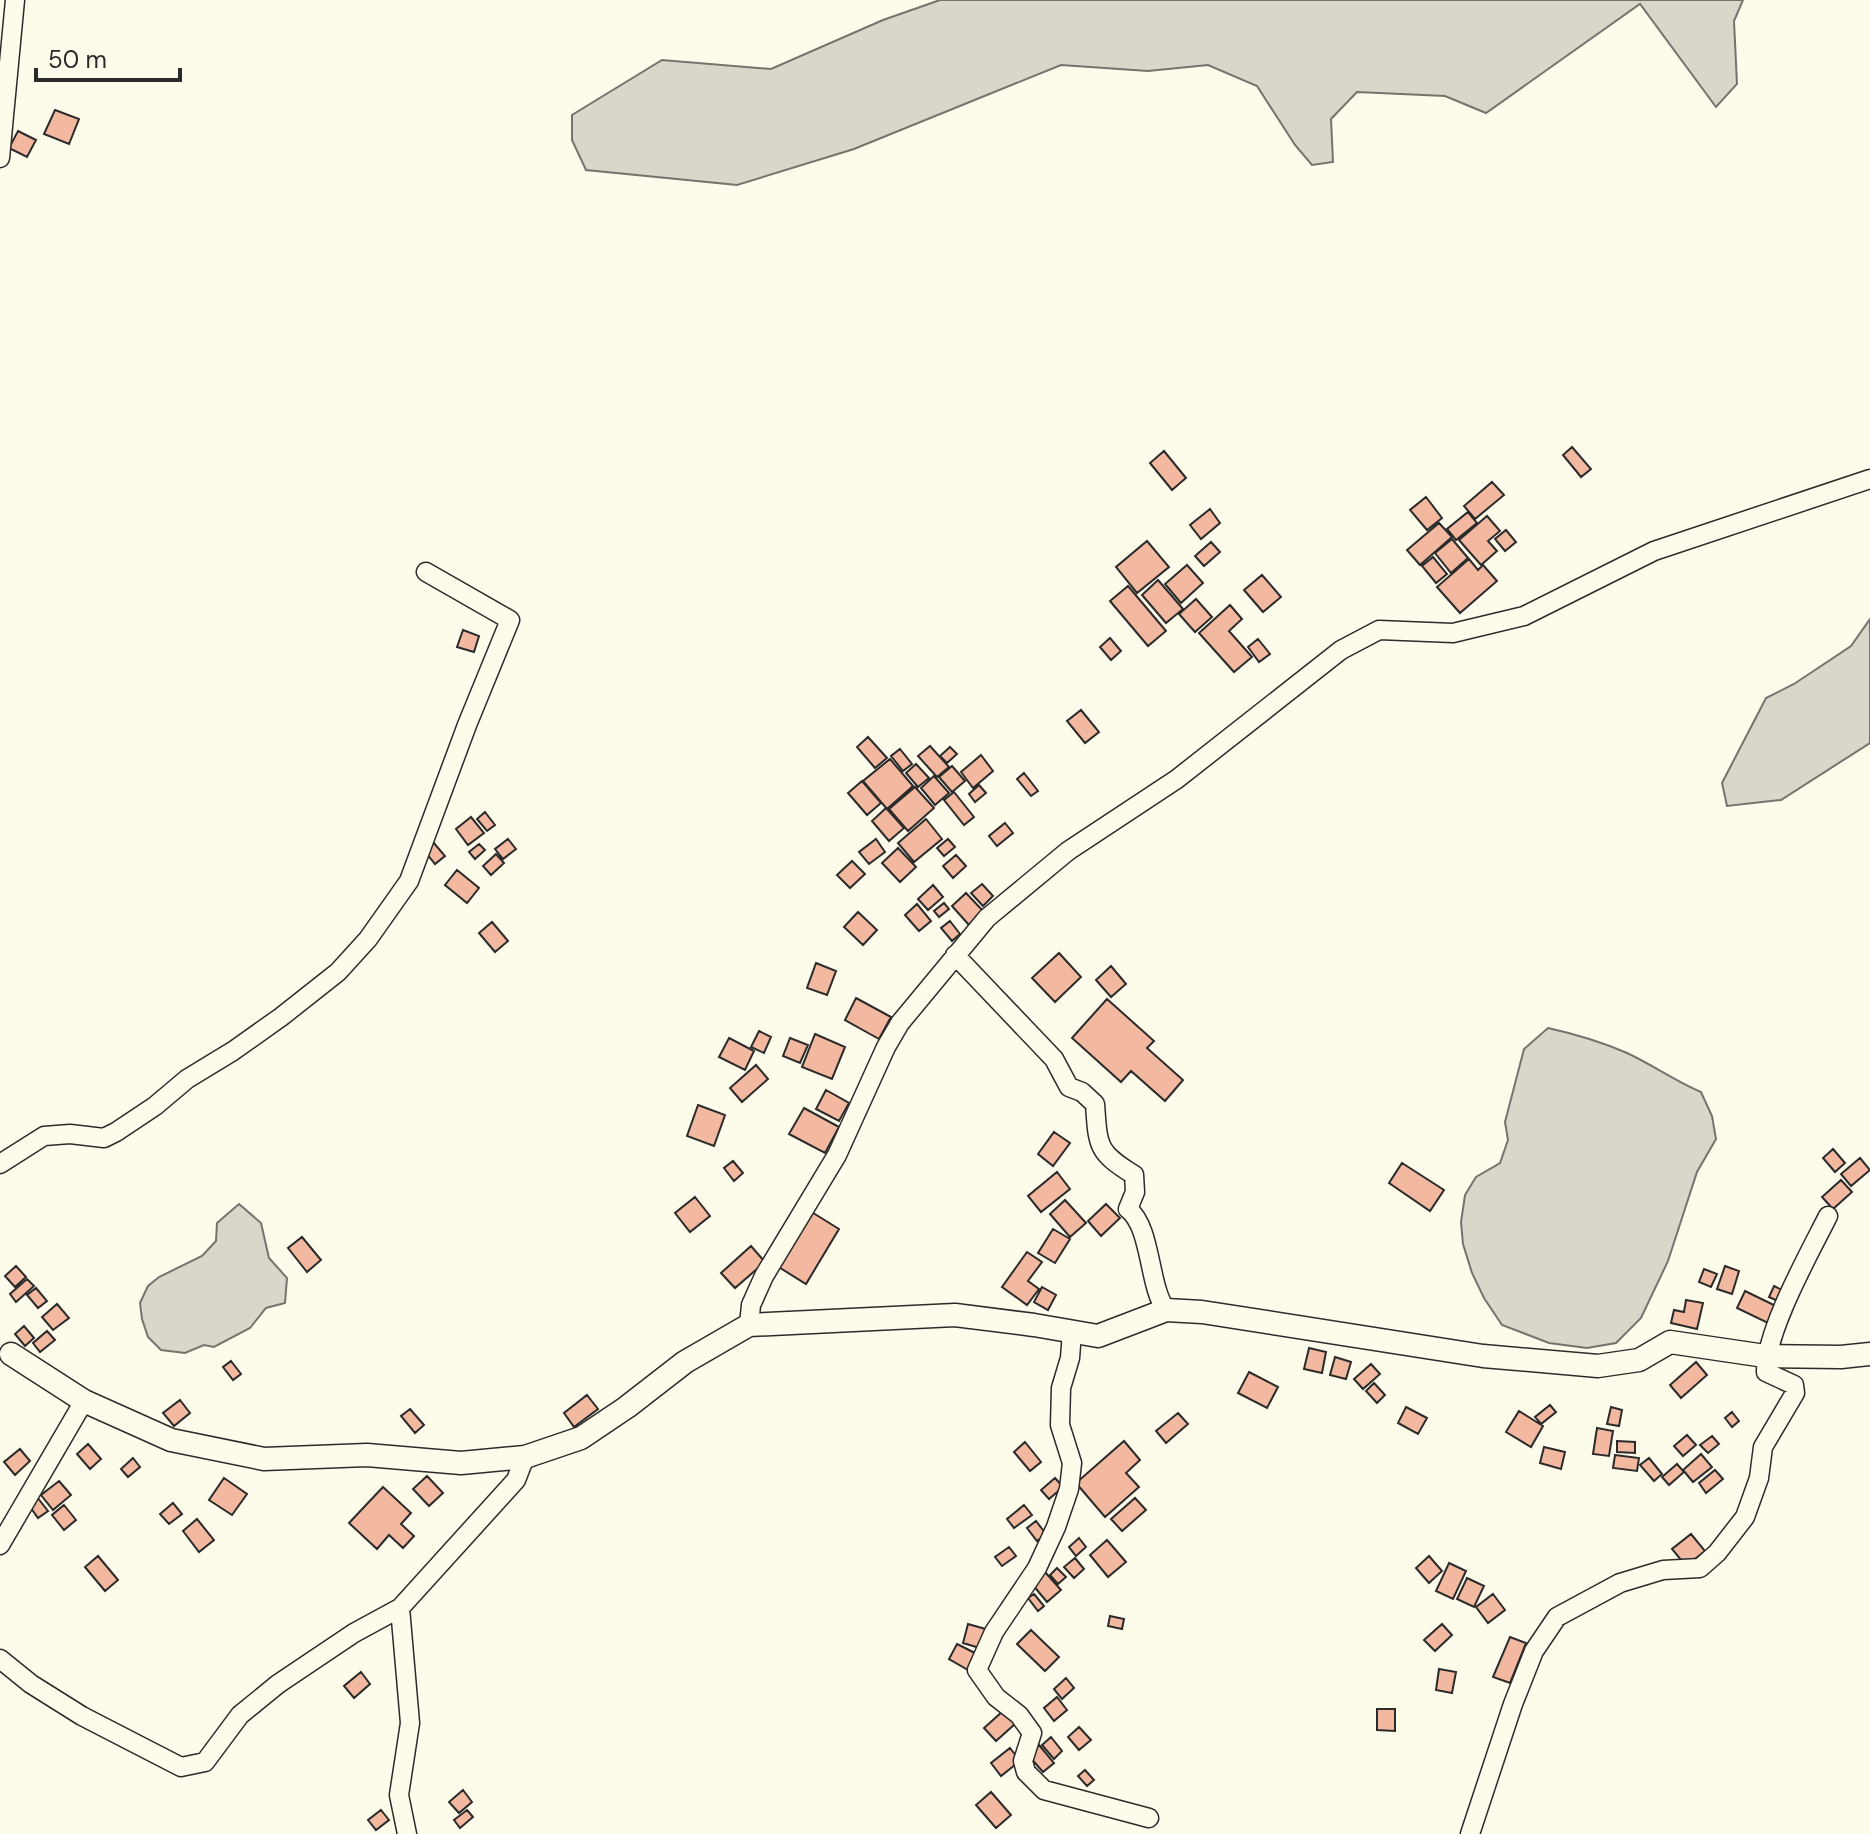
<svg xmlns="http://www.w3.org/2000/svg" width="1870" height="1834" font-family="'DM Sans',sans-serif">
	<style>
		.water { fill: #d8d7c9; stroke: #74746e; stroke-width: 2 }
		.building { fill: #f2b8a0; stroke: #2b2b2b; stroke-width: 2 }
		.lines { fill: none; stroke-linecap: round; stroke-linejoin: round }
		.minor-casing { stroke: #2b2b2b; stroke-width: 21 }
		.tertiary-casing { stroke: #2b2b2b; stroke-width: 25 }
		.minor { stroke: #fdfbea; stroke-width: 18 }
		.tertiary { stroke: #fdfbea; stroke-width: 22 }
	</style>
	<rect width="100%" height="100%" fill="#fdfbea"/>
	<path class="water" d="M940,0h803l-9,21 3,63 -21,23 -76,-103 -154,109 -41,-17 -88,-4 -26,27 2,43 -21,3 -17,-20 -38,-59 -49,-21 -60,6 -87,-6 -207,84 -117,36 -151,-15 -14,-30v-25l90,-55 109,9 112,-49z
		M1870,619v124l-89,57 -54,6 -5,-23 44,-85 28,-14 57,-38z
		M1548,1028c27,6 54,14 79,25 26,12 48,28 74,39l11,24 4,23 -19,33 -29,89 -27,57 -25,25 -29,5 -38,-5 -47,-18 -18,-27 -12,-25 -9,-29 -2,-22 4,-27 11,-18 24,-14 8,-23 -3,-18 19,-73z
		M239,1204l22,19 8,35 18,20 -2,25 -19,5 -16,20 -36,19 -10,-2 -19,8 -24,-3 -13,-13 -6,-18 -2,-16 8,-17 11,-9 43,-21 14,-15 1,-18z"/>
	<path class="building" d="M55,110l24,9 -10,25 -25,-10z
		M18,131l18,9 -9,17 -18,-9z
		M1572,447l19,22 -10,8 -18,-22z
		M1164,451l22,27 -14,12 -22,-27z
		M1492,482l12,13 -29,24 -11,-13z
		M1426,497l16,21 -15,12 -17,-20z
		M1210,509l10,14 -19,16 -11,-14z
		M1468,512l9,11 -21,17 -9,-11z
		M1487,516l13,15 -12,10 9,10 -16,14 -22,-25z
		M1439,523l13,14 -32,28 -13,-15z
		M1506,530l10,12 -11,9 -10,-12z
		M1452,539l16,19 -17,15 -16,-20z
		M1147,541l22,26 -32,26 -21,-26z
		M1211,542l9,10 -16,14 -9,-10z
		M1433,557l14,17 -11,9 -14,-17z
		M1469,559l9,11 5,-5 14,16 -37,32 -23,-26z
		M1187,565l16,18 -22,20 -16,-19z
		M1262,575l19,22 -18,15 -19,-22z
		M1158,580l25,29 -17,14 -24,-28z
		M1128,586l38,45 -18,15 -38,-45z
		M1196,599l16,18 -17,15 -16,-18z
		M1230,605l12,14 -13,12 23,26 -18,15 -35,-39z
		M463,630l16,6 -5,16 -17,-5z
		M1110,638l11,13 -10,9 -11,-13z
		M1258,639l12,15 -11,8 -11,-15z
		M1081,710l18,22 -14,11 -18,-22z
		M868,737l19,21 -12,10 -18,-21z
		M930,746l19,21 -12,10 -19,-21z
		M950,747l7,7 -10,9 -7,-7z
		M900,749l12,15 -9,7 -12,-15z
		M981,755l12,16 -20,17 -12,-16z
		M890,759l23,27 -26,23 -24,-28z
		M916,764l13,14 -11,9 -12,-14z
		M952,766l13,15 -13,11 -13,-15z
		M1024,773l14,18 -7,5 -14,-17z
		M934,776l15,17 -14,12 -14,-17z
		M862,781l19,22 -14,12 -19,-22z
		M979,785l7,8 -11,9 -6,-8z
		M915,787l19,21 -26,23 -19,-22z
		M954,792l20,25 -10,8 -20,-25z
		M886,808l18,20 -15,13 -17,-20z
		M485,812l10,13 -8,6 -10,-12z
		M471,817l13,16 -16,12 -12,-16z
		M926,819l16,20 -28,23 -16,-19z
		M1005,823l8,10 -16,13 -8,-10z
		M508,839l8,10 -13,10 -8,-10z
		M876,839l9,13 -16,12 -10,-12z
		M948,839l7,8 -11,9 -7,-8z
		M433,842l12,14 -10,8 -12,-15z
		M479,844l6,6 -10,9 -6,-7z
		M898,848l18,19 -16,15 -18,-19z
		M496,854l8,9 -13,12 -8,-9z
		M956,855l10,11 -13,12 -10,-12z
		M852,861l13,13 -15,14 -13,-13z
		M457,870l22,18 -12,15 -22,-18z
		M982,884l11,12 -10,10 -12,-13z
		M933,885l10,12 -15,13 -10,-11z
		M966,893l18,19 -15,13 -17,-19z
		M944,903l5,6 -10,8 -5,-6z
		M917,904l14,17 -12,10 -14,-16z
		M858,912l19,18 -14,15 -19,-18z
		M950,921l10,13 -8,7 -11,-13z
		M492,922l16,19 -13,11 -16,-19z
		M1059,953l22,24 -26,25 -23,-24z
		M816,963l20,8 -9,24 -20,-7z
		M1111,966l15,18 -15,13 -15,-17z
		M856,998l35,19 -12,22 -34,-19z
		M1107,999l47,42 -7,7 36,32 -18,21 -34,-30 -10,11 -49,-44z
		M759,1031l12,6 -7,16 -13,-6z
		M815,1034l30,13 -13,32 -30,-12z
		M729,1038l25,13 -9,19 -26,-13z
		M790,1038l18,7 -8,18 -17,-7z
		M756,1065l12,14 -26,23 -12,-14z
		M826,1090l23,13 -10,18 -23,-12z
		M698,1105l27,10 -11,31 -27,-10z
		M804,1108l35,19 -14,26 -36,-19z
		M1054,1132l16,11 -17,23 -15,-12z
		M1833,1149l12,14 -10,9 -12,-14z
		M1860,1158l10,12 -19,16 -10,-12z
		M733,1161l10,12 -9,8 -10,-13z
		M1402,1163l42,27 -14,21 -41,-28z
		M1057,1172l13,17 -29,23 -13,-16z
		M1841,1180l11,12 -19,17 -11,-12z
		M695,1197l15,19 -20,16 -15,-19z
		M1065,1200l21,23 -16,14 -20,-23z
		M1106,1204l14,14 -19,18 -13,-15z
		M810,1211l29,18 -33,55 -29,-18z
		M1053,1229l17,10 -15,24 -17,-10z
		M302,1237l19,23 -14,12 -19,-24z
		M751,1246l14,16 -30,26 -14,-15z
		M1027,1252l15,10 -14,19 11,8 -12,16 -25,-18z
		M16,1266l10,11 -11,10 -10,-11z
		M1725,1266l14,5 -7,23 -15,-5z
		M1704,1269l13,5 -6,13 -12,-5z
		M27,1279l7,7 -18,16 -6,-8z
		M1774,1286l12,6 -4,11 -13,-6z
		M1042,1287l14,8 -8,15 -14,-8z
		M36,1288l11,13 -9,7 -11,-13z
		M1745,1291l33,16 -8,17 -33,-16z
		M1686,1300l17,3 -6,26 -26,-6 3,-13 10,2z
		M57,1304l12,14 -16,12 -11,-13z
		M24,1326l10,12 -9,8 -10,-12z
		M47,1331l8,9 -15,12 -7,-9z
		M1309,1348l17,4 -4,21 -18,-4z
		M1335,1357l16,5 -5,17 -16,-4z
		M231,1361l10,13 -8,6 -10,-13z
		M1696,1362l11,13 -26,23 -11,-13z
		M1371,1364l9,10 -17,15 -9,-10z
		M1249,1372l29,15 -11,21 -29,-15z
		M1374,1383l11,12 -8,8 -11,-12z
		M587,1395l11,14 -24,18 -10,-14z
		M180,1400l10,13 -16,13 -11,-13z
		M1550,1405l6,7 -15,12 -6,-7z
		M1406,1407l21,11 -9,16 -20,-11z
		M1611,1407l11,3 -3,16 -12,-2z
		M410,1409l14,16 -9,8 -14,-17z
		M1519,1411l24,15 -12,21 -25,-15z
		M1732,1412l7,9 -7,6 -7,-9z
		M1178,1413l10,11 -22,19 -10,-12z
		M1597,1428l16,3 -4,25 -16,-2z
		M1687,1435l9,10 -13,11 -9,-10z
		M1712,1436l7,8 -11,9 -8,-8z
		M1124,1441l16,19 -14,13 13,14 -34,30 -29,-34z
		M1617,1441l18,1v11l-18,-1z
		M1025,1442l16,20 -11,9 -16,-19z
		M88,1444l13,15 -11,10 -13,-15z
		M1544,1447l21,5 -4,17 -21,-6z
		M20,1449l10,12 -15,14 -11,-13z
		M1701,1454l11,13 -19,15 -10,-12z
		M1615,1455l24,3 -2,13 -24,-3z
		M133,1458l7,9 -12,10 -7,-8z
		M1649,1458l13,16 -8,7 -14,-16z
		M1677,1464l7,8 -15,13 -7,-8z
		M1715,1470l8,9 -17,14 -7,-10z
		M427,1476l16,17 -14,13 -16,-17z
		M224,1478l23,16 -15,21 -23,-15z
		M1055,1478l8,9 -14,12 -8,-9z
		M59,1481l12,14 -18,15 -12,-15z
		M383,1487l28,26 -10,11 13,12 -11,12 -14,-13 -12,14 -28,-26z
		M37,1497l11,14 -10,7 -10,-14z
		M1135,1498l11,12 -24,21 -11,-12z
		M173,1503l9,11 -13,10 -9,-10z
		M64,1505l12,15 -12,10 -12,-15z
		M1024,1505l8,10 -18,13 -7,-9z
		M197,1519l17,21 -15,12 -16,-21z
		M1036,1521l10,13 -9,7 -10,-13z
		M1691,1534l14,17 -19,15 -14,-17z
		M1079,1538l7,9 -10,9 -7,-9z
		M1107,1540l19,22 -18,15 -18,-22z
		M1009,1547l7,9 -14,10 -7,-9z
		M98,1556l20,24 -13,11 -20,-24z
		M1429,1556l13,15 -13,12 -13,-15z
		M1075,1558l9,11 -10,9 -10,-11z
		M1449,1563l17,8 -13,28 -17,-8z
		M1057,1568l9,9 -8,7 -8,-9z
		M1045,1572l16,18 -14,12 -15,-18z
		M1467,1578l17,8 -10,21 -17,-8z
		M1034,1594l10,12 -6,5 -10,-13z
		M1493,1594l12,16 -17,13 -12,-16z
		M1110,1616l14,3 -2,10 -14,-3z
		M968,1624l21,6 -6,19 -20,-6z
		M1442,1624l10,11 -17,16 -11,-11z
		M1031,1630l28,27 -14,14 -28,-27z
		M1510,1637l16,6 -16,40 -17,-6z
		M957,1644l20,10 -9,16 -19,-11z
		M1439,1669l17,3 -4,21 -16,-3z
		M361,1672l9,12 -16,14 -10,-12z
		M1066,1678l8,10 -12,11 -8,-10z
		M1057,1697l10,13 -13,11 -10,-13z
		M1377,1709h18v22l-18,-1z
		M1003,1711l12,13 -19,17 -12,-13z
		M1079,1727l12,13 -12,10 -11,-13z
		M1051,1737l11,14 -8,8 -12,-14z
		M1039,1745l15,18 -11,9 -15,-17z
		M1010,1748l10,13 -19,15 -10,-13z
		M1085,1770l9,10 -7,6 -9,-10z
		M463,1790l9,12 -13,11 -10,-11z
		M991,1792l20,23 -15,13 -20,-23z
		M381,1810l8,10 -13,10 -8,-10z
		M467,1810l6,7 -13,11 -6,-8z"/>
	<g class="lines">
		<defs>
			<path id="minor" d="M0,158l15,-158
				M955,955l99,104 15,28 13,5 13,12c3,43 2,48 39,71l1,17 -7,17c24,19 20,76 38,101
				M0,1164l44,-28 26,-2 34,4 12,-6 39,-26 32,-27 46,-28 48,-34 57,-45 30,-33 41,-58 58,-156 43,-105 -84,-48
				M749,1325l2,-20 13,-29 73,-121 49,-108 14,-24 87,-105 81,-67 109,-72 164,-129 38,-20 74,3 71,-17 130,-65 216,-72
				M1072,1332l-2,26 -9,30 -1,37 12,38 -3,26 -13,38 -19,41 -43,64 -17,38 19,27 23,18 13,18 -9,28 3,11 18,18 105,28
				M0,1545l84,-144
				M400,1608l10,115 -11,72 8,39
				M0,1659l31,25 51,32 64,33 35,18 24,-5 35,-47 38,-31 76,-51 46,-25 116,-128 9,-23
				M1470,1834l43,-130 21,-53 23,-34 63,-34 43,-13 37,-2 17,-15 28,-36 14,-39 4,-31 32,-54 -1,-8 -28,-13c-1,-40 43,-118 62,-156"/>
			<path id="tertiary" d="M11,1354l73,47 87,39 93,19 103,-4 94,8 64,-6 56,-19 46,-31 58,-45 64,-37 206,-10 79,10 64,11 68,-26 36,2 281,44 115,10 41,-6 31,-18 95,14 76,1 29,-3"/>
		</defs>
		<use href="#minor" class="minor-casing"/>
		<use href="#tertiary" class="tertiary-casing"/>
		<use href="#minor" class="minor"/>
		<use href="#tertiary" class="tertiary"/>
	</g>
	<path d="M36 68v12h144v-12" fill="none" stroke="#2b2b2b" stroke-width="4"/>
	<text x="48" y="68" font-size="24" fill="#2b2b2b" stroke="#fdfbea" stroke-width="6" paint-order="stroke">50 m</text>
</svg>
